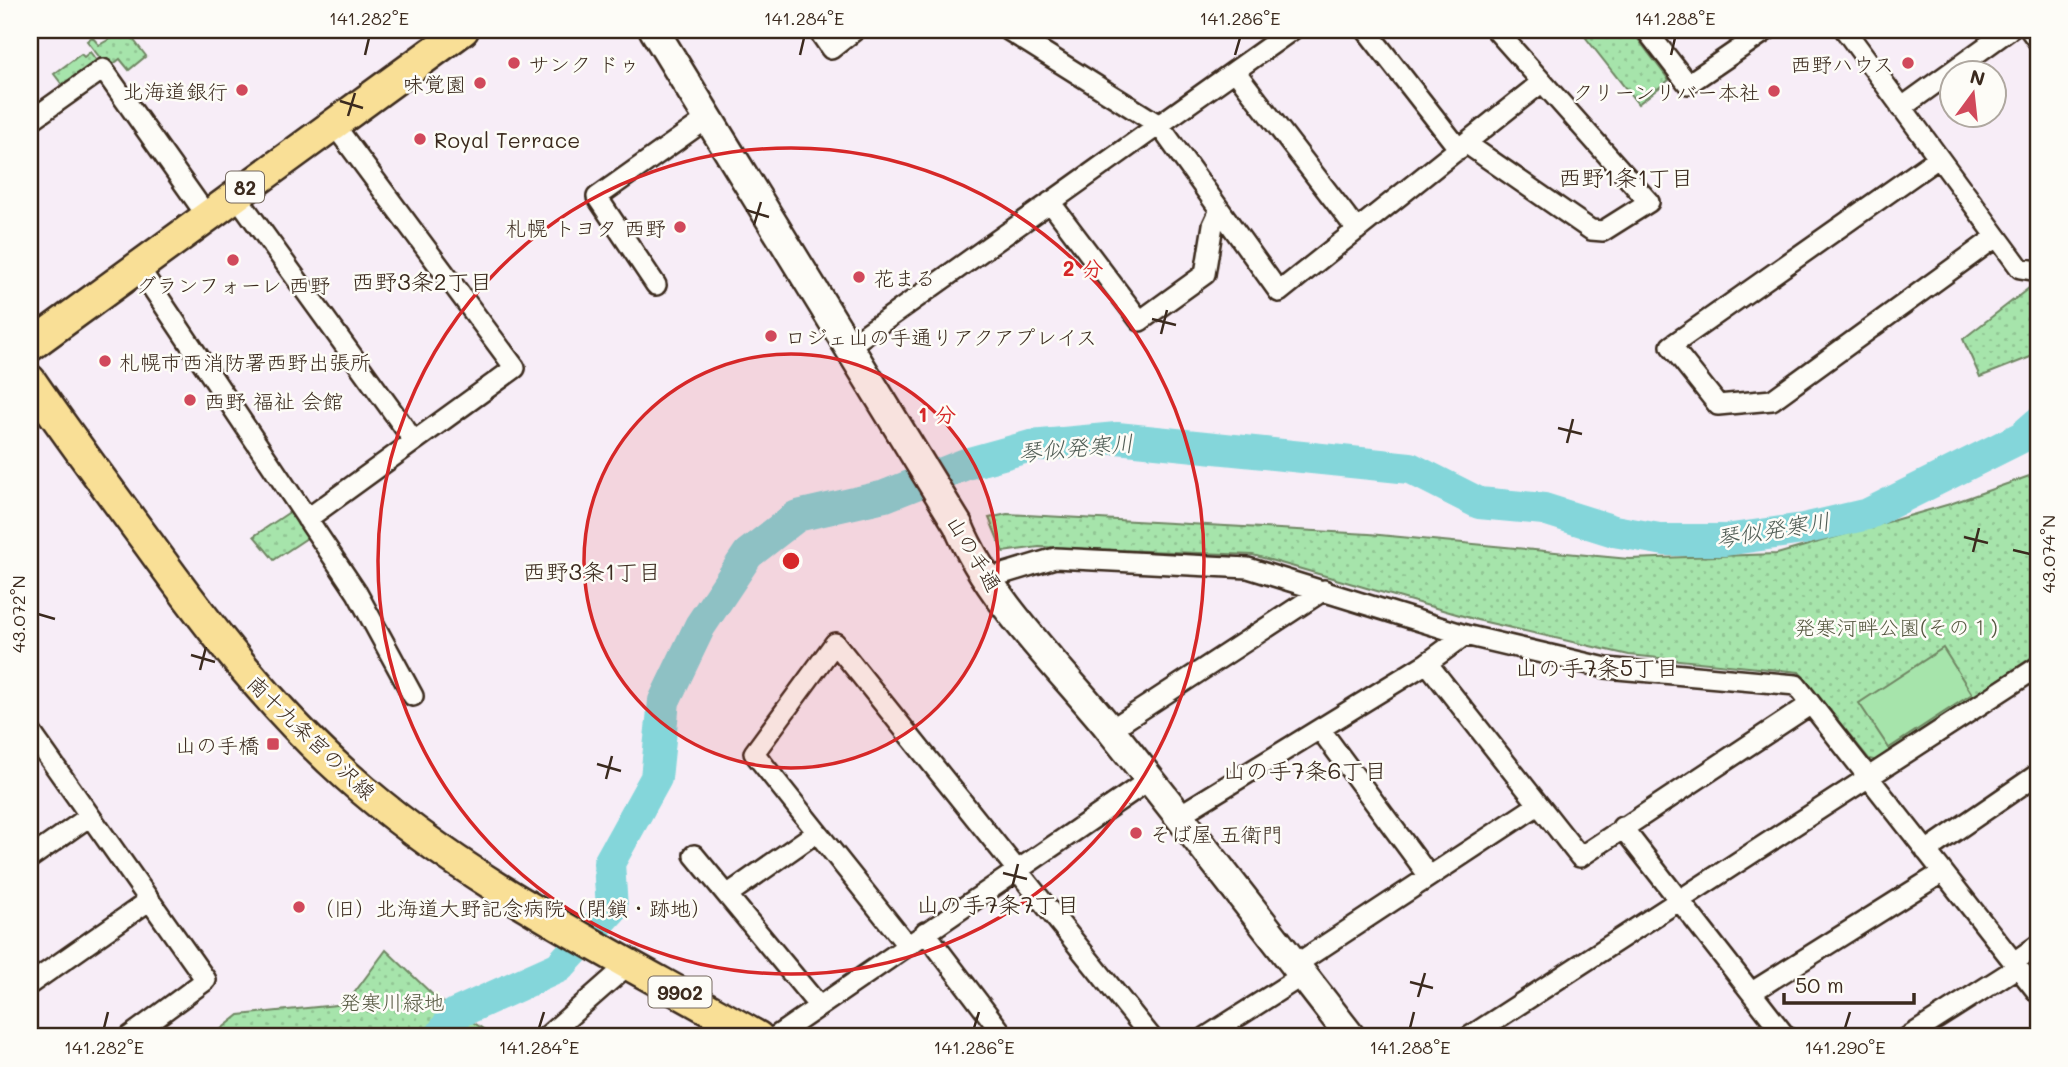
<svg xmlns="http://www.w3.org/2000/svg" width="2068" height="1067" font-family="Mali,'Klee One',sans-serif">
	<style>
		.green { fill: url(#green-dots); stroke: #708764; stroke-width: 2 }
		.pitch { fill: #a6e4ab; stroke: #708764; stroke-width: 2 }
		.lines { fill: none; stroke-linecap: round; stroke-linejoin: round }
		.river { stroke: #84d6da; stroke-width: 32 }
		.minor-casing { stroke: #3b2a1e; stroke-width: 24 }
		.secondary-casing { stroke: #3b2a1e; stroke-width: 33 }
		.primary-casing { stroke: #3b2a1e; stroke-width: 35 }
		.minor { stroke: #fdfcf7; stroke-width: 19 }
		.secondary { stroke: #fdfcf7; stroke-width: 28 }
		.primary { stroke: #f9df96; stroke-width: 30 }
		.ticks { fill: none; stroke: #3b2a1e; stroke-width: 2.5 }
		.ring { fill: none; stroke: #d62828; stroke-width: 3.5 }
		.poi-dot { fill: #d1495b; stroke: #fdfcf7; stroke-width: 2.5 }
		.labels { text-anchor: middle; dominant-baseline: central; stroke-width: 5; stroke-linejoin: round; paint-order: stroke }
		.shield { fill: #fdfcf7; stroke: #75695f; stroke-width: 2 }
		.shield-label { font-size: 19px; font-weight: bold; fill: #3b2a1e }
		.poi-label { font-size: 21px; fill: #3b2a1e; stroke: #fdfcf7; text-anchor: start }
		.street-label { font-size: 21px; fill: #3b2a1e; stroke: #fdfcf7 }
		.park-label { font-size: 21px; fill: #565841; stroke: #fdfcf7 }
		.neighbourhood-label { font-size: 23px; fill: #3b2a1e; stroke: #fdfcf7 }
		.water-label { font-size: 23px; font-style: italic; fill: #515e56; stroke: #fdfcf7 }
		.centre { fill: #d62828; stroke: #fdfcf7; stroke-width: 3.5 }
		.ring-label { font-size: 21px; text-anchor: middle; font-weight: bold; fill: #d62828; stroke: #fdfcf7; stroke-width: 5; stroke-linejoin: round; paint-order: stroke }
		.neatline { fill: none; stroke: #3b2a1e; stroke-width: 2.5 }
		.ticks-label { font-size: 18px; text-anchor: middle; fill: #3b2a1e }
	</style>
	<defs>
		<pattern id="green-dots" width="8" height="8" patternUnits="userSpaceOnUse" patternTransform="scale(1.75)"><rect width="8" height="8" fill="#a6e4ab"/><path d="M2 2h.1M6 6h.1" fill="none" stroke="#90c493" stroke-width="1.8" stroke-linecap="round"/></pattern>
	</defs>
	<rect width="100%" height="100%" fill="#f7edf7"/>
	<filter id="ink" filterUnits="userSpaceOnUse"><feTurbulence type="fractalNoise" baseFrequency=".0143" numOctaves="2"/><feDisplacementMap in="SourceGraphic" scale="14" xChannelSelector="R" yChannelSelector="G"/><feConvolveMatrix kernelMatrix="1 2 1 2 8 2 1 2 1" color-interpolation-filters="sRGB"/></filter>
	<g filter="url(#ink)">
		<path class="green" d="M126,30l20,26 -17,14 -9,-11 -12,9 -21,-27 5,-4 7,8z
			M1597,30h34l38,50 -31,24 -52,-66z
			M90,52l7,9 -33,26 -10,-13 27,-20 3,3z
			M2038,281v73l-58,23 -17,-38z
			M2038,473v180l-160,108 -9,-2 -70,-87 -170,-17 -152,-35 -224,-65 -214,-8 -36,5 -14,-34 18,-4 362,20 260,25 148,-5 173,-50z
			M291,511l19,25 -36,24 -20,-24z
			M386,950l48,46 61,41h-284l28,-22 107,-11z"/>
		<path class="pitch" d="M1943,648l29,46 -83,54 -30,-45z"/>
		<g class="lines">
			<path class="river" d="M440,1037l15,-23 104,-47 53,-58 -3,-46 47,-85 8,-77 36,-75 48,-72 49,-38 88,-20 81,-32 65,-18 86,-8 293,30 69,35 65,6 70,22 51,9h60l78,-11 65,-15 154,-77 16,-14"/>
			<defs>
				<path id="minor" d="M818,30l13,19 24,-19
					M1008,30l151,95 120,167 263,-210
					M1366,30l93,119
					M1646,30l42,54 79,-54
					M1845,30l175,238 18,3
					M2030,30l8,11
					M1235,71l122,159
					M1901,108l108,-78
					M30,121l73,-52 104,147
					M1467,144l124,86 12,1 46,-29 -153,-172
					M1938,158l-267,188 47,59 54,-5 224,-163
					M235,194l179,247
					M1050,202l90,119 65,-47 8,-49 7,-15
					M137,265l220,328 56,103
					M656,285l-59,-88 111,-79
					M849,346l443,-316
					M307,519l208,-151 -183,-246
					M986,579l69,-21 193,10 217,67 141,33 190,17 242,308
					M1427,663l153,194 231,-153
					M1320,729l109,147
					M1110,730l214,-140
					M30,731l176,249 -77,57
					M1178,816l249,-153 38,-28
					M1622,827l164,210
					M1926,851l112,-77
					M694,855l124,150
					M30,858l60,-42
					M727,895l90,-63
					M925,932l80,105
					M907,945l-153,-192 81,-110 316,394
					M2014,962l24,-17
					M1295,965l243,-160
					M30,984l120,-84
					M1752,992l191,-120
					M546,1037l84,-74
					M775,1037l374,-257
					M1206,1037l97,-62
					M1469,1037l569,-370
					M1908,1037l110,-70"/>
				<path id="secondary" d="M654,30l304,495c29,72 101,142 151,203 82,102 162,206 242,309"/>
				<path id="primary" d="M30,346l433,-316
					M30,380c38,55 78,109 118,163 60,83 122,164 199,233 121,109 271,180 411,261"/>
			</defs>
			<use href="#minor" class="minor-casing"/>
			<use href="#secondary" class="secondary-casing"/>
			<use href="#primary" class="primary-casing"/>
			<use href="#minor" class="minor"/>
			<use href="#secondary" class="secondary"/>
			<use href="#primary" class="primary"/>
		</g>
	</g>
	<path class="ticks" d="M365,55l4,-17M800,55l4,-17M1235,55l5,-17M1671,55l4,-17M340,101l23,7M348,116l7,-23M746,210l23,7M754,225l7,-23M1152,319l24,6M1161,334l6,-24M1558,428l24,6M1567,443l6,-24M1964,537l24,6M2013,550l17,4M1973,552l6,-24M38,614l17,5M191,655l24,7M200,670l6,-23M597,764l24,7M606,779l6,-23M1003,873l24,6M1012,888l6,-24M1410,982l23,6M1418,997l7,-24M104,1028l4,-16M539,1028l5,-16M974,1028l5,-16M1410,1028l4,-16M1845,1028l5,-16"/>
	<circle cx="791" cy="561" r="207" fill="#d62828" fill-opacity=".12"/>
	<g class="ring">
		<circle cx="791" cy="561" r="207"/>
		<circle cx="791" cy="561" r="413"/>
	</g>
	<g class="poi-dot">
		<circle cx="514" cy="63" r="7"/>
		<circle cx="1908" cy="63" r="7"/>
		<circle cx="480" cy="83" r="7"/>
		<circle cx="242" cy="90" r="7"/>
		<circle cx="1774" cy="91" r="7"/>
		<circle cx="420" cy="139" r="7"/>
		<circle cx="680" cy="227" r="7"/>
		<circle cx="233" cy="260" r="7"/>
		<circle cx="859" cy="277" r="7"/>
		<circle cx="771" cy="336" r="7"/>
		<circle cx="105" cy="361" r="7"/>
		<circle cx="190" cy="400" r="7"/>
		<rect x="266" y="737" width="14" height="14" rx="3.5"/>
		<circle cx="1136" cy="833" r="7"/>
		<circle cx="299" cy="907" r="7"/>
	</g>
	<g class="labels">
		<g class="shield">
			<rect x="226" y="171.5" width="38" height="31" rx="5"/>
			<rect x="648.5" y="976.5" width="63" height="31" rx="5"/>
		</g>
		<g class="shield-label">
			<text x="245" y="187">82</text>
			<text x="680" y="992">9902</text>
		</g>
		<g class="poi-label">
			<text x="528" y="63">サンク ドゥ</text>
			<text x="1894" y="63" text-anchor="end">西野ハウス</text>
			<text x="466" y="83" text-anchor="end">味覚園</text>
			<text x="228" y="90" text-anchor="end">北海道銀行</text>
			<text x="1760" y="91" text-anchor="end">クリーンリバー本社</text>
			<text x="434" y="139">Royal Terrace</text>
			<text x="666" y="227" text-anchor="end">札幌 トヨタ 西野</text>
			<text x="873" y="277">花まる</text>
			<text x="233" y="284" text-anchor="middle">グランフォーレ 西野</text>
			<text x="785" y="336">ロジェ山の手通りアクアプレイス</text>
			<text x="119" y="361">札幌市西消防署西野出張所</text>
			<text x="204" y="400">西野 福祉 会館</text>
			<text x="259" y="744" text-anchor="end">山の手橋</text>
			<text x="1150" y="833">そば屋 五衛門</text>
			<text x="313" y="907">（旧）北海道大野記念病院（閉鎖・跡地）</text>
		</g>
		<g class="street-label">
			<text transform="translate(975 553) rotate(59)">山の手通</text>
			<text transform="translate(312 737) rotate(44)">南十九条宮の沢線</text>
		</g>
		<g class="park-label">
			<text x="1896" y="626">発寒河畔公園(その１)</text>
			<text x="392" y="1001">発寒川緑地</text>
		</g>
		<g class="neighbourhood-label">
			<text x="1626" y="177">西野1条1丁目</text>
			<text x="422" y="281">西野3条2丁目</text>
			<text x="592" y="571">西野3条1丁目</text>
			<text x="1597" y="667">山の手7条5丁目</text>
			<text x="1305" y="770">山の手7条6丁目</text>
			<text x="998" y="904">山の手7条7丁目</text>
		</g>
		<g class="water-label">
			<text transform="translate(1076 447) rotate(-5)">琴似発寒川</text>
			<text transform="translate(1773 529) rotate(-9)">琴似発寒川</text>
		</g>
	</g>
	<circle cx="791" cy="561" r="10" class="centre"/>
	<g class="ring-label">
		<text x="1083" y="276">2 分</text>
		<text x="937" y="422">1 分</text>
	</g>
	<rect width="2068" height="1067" fill="none" stroke="#fdfcf7" stroke-width="77"/>
	<g transform="translate(1973 94) rotate(15)"><circle r="33" fill="#fdfcf7" stroke="#afa8a0" stroke-width="2"/>
	<path d="M0-5L12 26L0 18L-12 26Z" fill="#d1495b"/>
	<text y="-10" font-size="19" font-weight="bold" text-anchor="middle" fill="#3b2a1e">N</text>
	</g>
	<path d="M1784 993v10h130v-10" fill="none" stroke="#3b2a1e" stroke-width="3.5"/>
	<text x="1795" y="993" font-size="21" fill="#3b2a1e" stroke="#fdfcf7" stroke-width="5" paint-order="stroke">50 m</text>
	<rect x="38" y="38" width="1992" height="990" class="neatline"/>
	<g class="ticks-label">
		<text x="369" y="25">141.282°E</text>
		<text x="804" y="25">141.284°E</text>
		<text x="1240" y="25">141.286°E</text>
		<text x="1675" y="25">141.288°E</text>
		<text transform="translate(2049 554) rotate(-90)" y="6">43.074°N</text>
		<text transform="translate(19 614) rotate(-90)" y="6">43.072°N</text>
		<text x="104" y="1054">141.282°E</text>
		<text x="539" y="1054">141.284°E</text>
		<text x="974" y="1054">141.286°E</text>
		<text x="1410" y="1054">141.288°E</text>
		<text x="1845" y="1054">141.290°E</text>
	</g>
</svg>
